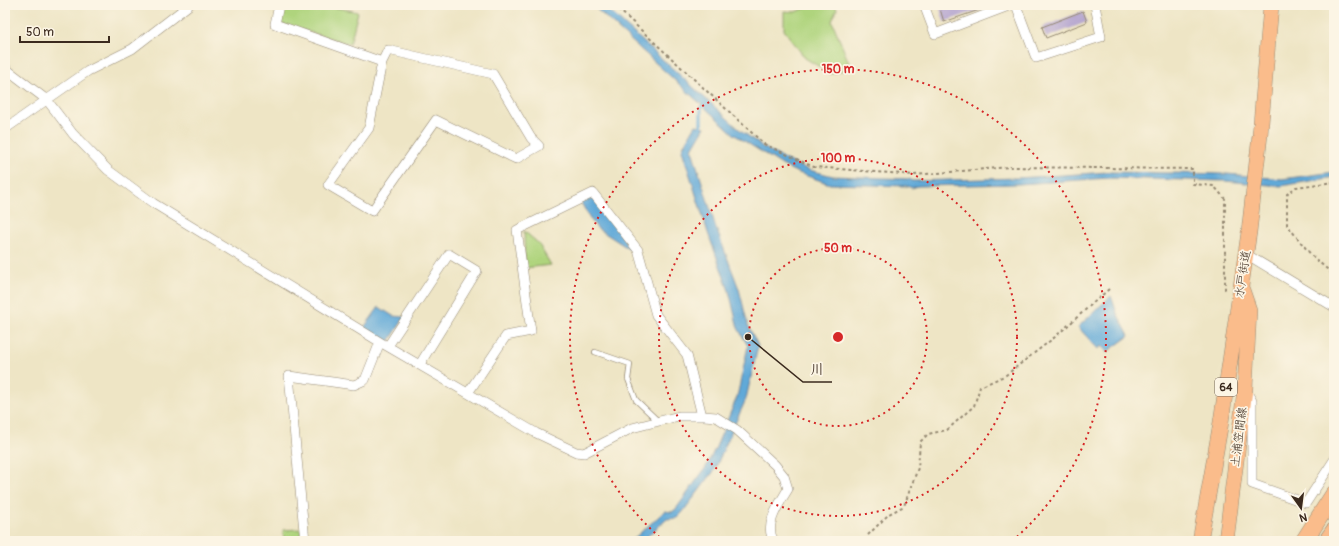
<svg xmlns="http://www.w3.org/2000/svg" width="1339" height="546" font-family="Pangolin,'Klee One',sans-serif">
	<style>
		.green { fill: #afd47d; stroke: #757f4e }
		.water { fill: #60a9d8; stroke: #4e6a7b }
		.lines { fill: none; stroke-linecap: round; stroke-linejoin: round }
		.stream { stroke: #60a9d8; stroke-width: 3.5 }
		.building { fill: #b5a6cf }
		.lane-casing { stroke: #948872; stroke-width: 6 }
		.street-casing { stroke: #948872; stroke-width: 10 }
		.primary-casing { stroke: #948872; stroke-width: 16 }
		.highway-casing { stroke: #948872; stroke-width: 18 }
		.path { stroke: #948872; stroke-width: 2; stroke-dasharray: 3 3; stroke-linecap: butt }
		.lane { stroke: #fff; stroke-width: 4.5 }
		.street { stroke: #fff; stroke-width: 9 }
		.primary { stroke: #fabc8b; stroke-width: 15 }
		.highway { stroke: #fabc8b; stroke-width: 17 }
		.ring { fill: none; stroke: #d62828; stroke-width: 2; stroke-dasharray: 2 4 }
		.labels { text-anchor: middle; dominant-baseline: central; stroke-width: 3.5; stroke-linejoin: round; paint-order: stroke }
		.shield { fill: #fcf5e5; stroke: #75675a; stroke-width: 1 }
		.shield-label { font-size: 11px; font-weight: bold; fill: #3b2a1e }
		.street-label { font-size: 12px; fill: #3b2a1e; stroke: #fcf5e5 }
		.centre { fill: #d62828; stroke: #fcf5e5; stroke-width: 2 }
		.ring-label { font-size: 12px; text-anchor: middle; font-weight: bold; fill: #d62828; stroke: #fcf5e5; stroke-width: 3.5; stroke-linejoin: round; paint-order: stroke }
		.leader { fill: none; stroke: #3b2a1e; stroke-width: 1.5 }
		.callout-dot { fill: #3b2a1e; stroke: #fcf5e5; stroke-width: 1.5 }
		.callout-label { font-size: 13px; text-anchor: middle; font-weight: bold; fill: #3b2a1e; stroke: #fcf5e5; stroke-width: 3.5; stroke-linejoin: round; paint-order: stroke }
	</style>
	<rect width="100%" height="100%" fill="#fcf5e5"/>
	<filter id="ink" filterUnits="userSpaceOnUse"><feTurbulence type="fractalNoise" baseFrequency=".025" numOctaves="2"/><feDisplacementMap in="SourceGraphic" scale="8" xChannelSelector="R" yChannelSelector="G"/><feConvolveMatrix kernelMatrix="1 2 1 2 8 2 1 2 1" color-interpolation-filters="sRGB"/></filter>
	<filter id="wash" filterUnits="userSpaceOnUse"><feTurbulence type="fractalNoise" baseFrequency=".012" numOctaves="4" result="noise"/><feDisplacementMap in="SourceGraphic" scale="16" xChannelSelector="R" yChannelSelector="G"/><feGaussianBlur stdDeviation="0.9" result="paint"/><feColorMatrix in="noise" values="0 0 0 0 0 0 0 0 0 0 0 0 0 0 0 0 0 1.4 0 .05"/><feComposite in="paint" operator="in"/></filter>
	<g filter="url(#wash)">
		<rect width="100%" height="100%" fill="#eee5c5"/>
		<path class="green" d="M281,5h42l35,7 -8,32 -72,-21z
			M814,5h21l2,4 -5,12 19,47 -20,6 -26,-16 -21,-28v-19l11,1z
			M524,231l14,12 13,22 -26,3z
			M301,529l1,12h-18l-1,-11z"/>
		<path class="water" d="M592,5h11l136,124 24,18 21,12 25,11 24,6 76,3 4,2 105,-3 91,-6 118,2 55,5 52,-7v5l-53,9 -56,-5 -116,-3 -90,6 -101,2 -6,2 -5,-2 -77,-2 -34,-12 -14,-7 -47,-30z
			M696,125l9,2 -12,20 -1,3 24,78 23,61 9,36 10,21 -12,53 -32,72 -32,42 -5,5 -10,1 -25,22h-11l34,-30 7,1 4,-3 30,-42 10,-20 21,-50 11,-51 -10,-18 -9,-37 -21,-58 -26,-83 2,-5z
			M592,196l42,56 -37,-24 -6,-8 -11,-19z
			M1111,296l6,17 12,23 -22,16 -5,-6 -4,3 -20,-22z
			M379,307l14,9 12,1 -17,26 -25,-14z"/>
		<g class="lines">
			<path class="stream" d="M699,129l2,-3v-19"/>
		</g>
		<g id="blocks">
			<path class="building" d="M952,5h35l1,2 -44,15 -4,-13z
				M1083,11l4,11 -41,16 -4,-11z"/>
		</g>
	</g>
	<g filter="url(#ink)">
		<use href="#blocks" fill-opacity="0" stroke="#948872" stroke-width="1"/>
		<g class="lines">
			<defs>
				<path id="lane" d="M595,352l35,12 -2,15 8,21 22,21"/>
				<path id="street" d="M279,5l-4,19 107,38
					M924,5l11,29 76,-29
					M1016,5l20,53 65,-21 -6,-32
					M388,50l105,24 38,64 8,8 -23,13 -80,-39 -64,91 -44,-26 41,-57 13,-66z
					M5,68l42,32 26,34 35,36 45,33 227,139 156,91 40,19 8,1 48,-25 47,-12h25l12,1 21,13 38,35 9,11 4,13c-8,14 -25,36 -14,52
					M5,129l83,-58 44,-22 57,-44
					M1246,254l88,53
					M388,346l61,-92 28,17 -57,93
					M1245,389l7,12v83l54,19 28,-43
					M468,393l38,-57 25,-5 -14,-101 76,-37 45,57 18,65 31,40 15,61
					M305,541l-16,-165 65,9 11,-5 15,-38"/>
				<path id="primary" d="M1200,541l21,-119 28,-190 11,-97 11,-130
					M1226,541l19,-152 4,-79 -7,-20"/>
				<path id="highway" d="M1304,541l30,-47
					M1327,541l7,-10"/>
			</defs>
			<use href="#lane" class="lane-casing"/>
			<use href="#street" class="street-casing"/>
			<use href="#primary" class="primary-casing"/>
			<use href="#highway" class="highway-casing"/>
			<path class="path" d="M614,5l150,139 50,23 100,8 96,-8 183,2v15l21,2 11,13v90l2,2
				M1334,182l-38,5 -9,7v31l25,31 22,19
				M868,541v-6l21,-21 15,-8 14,-38 2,-26 8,-8 19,-4 27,-24 6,-19 26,-12 49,-38 55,-49"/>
			<use href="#lane" class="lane"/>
			<use href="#street" class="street"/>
			<use href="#primary" class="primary"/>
			<use href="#highway" class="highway"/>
		</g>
	</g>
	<g class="ring">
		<circle cx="838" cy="337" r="89"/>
		<circle cx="838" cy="337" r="179"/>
		<path d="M664 541A268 268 0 1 1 1012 541"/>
	</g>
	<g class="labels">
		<rect class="shield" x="1215" y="378" width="22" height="18" rx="3"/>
		<g class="shield-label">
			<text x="1226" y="387">64</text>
		</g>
		<g class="street-label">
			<text transform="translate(1243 274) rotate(-81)">水戸街道</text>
			<text transform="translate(1239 437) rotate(-83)">土浦笠間線</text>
		</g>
	</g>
	<circle cx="838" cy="337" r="6" class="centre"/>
	<g class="ring-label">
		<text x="838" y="73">150 m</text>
		<text x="838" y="162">100 m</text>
		<text x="838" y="252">50 m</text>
	</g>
	<path class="leader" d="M748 337L803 382H832"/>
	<circle class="callout-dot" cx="748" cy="337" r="4"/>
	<g class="callout-label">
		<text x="817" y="374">川</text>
	</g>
	<rect width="1339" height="546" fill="none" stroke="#fcf5e5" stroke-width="20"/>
	<g transform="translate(1301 508) rotate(166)" stroke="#fcf5e5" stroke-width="3" paint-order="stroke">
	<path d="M0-3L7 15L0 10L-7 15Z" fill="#3b2a1e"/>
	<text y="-6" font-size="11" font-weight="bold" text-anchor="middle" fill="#3b2a1e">N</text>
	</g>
	<path d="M20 36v6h89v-6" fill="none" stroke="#3b2a1e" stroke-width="2"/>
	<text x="26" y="36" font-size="12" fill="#3b2a1e" stroke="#fcf5e5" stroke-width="3" paint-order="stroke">50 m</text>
</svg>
